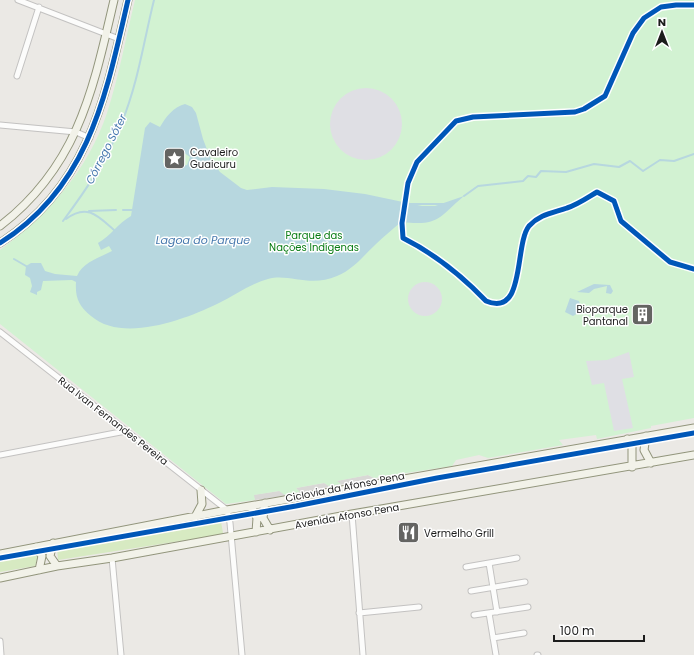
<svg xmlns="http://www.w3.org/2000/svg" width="694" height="655" font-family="Poppins,sans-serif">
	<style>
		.religious { fill: #d9d8d6 }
		.grass { fill: #d7eac2 }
		.park { fill: #d2f2d2 }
		.plaza { fill: #dfdfe4 }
		.water { fill: #b7d7df; fill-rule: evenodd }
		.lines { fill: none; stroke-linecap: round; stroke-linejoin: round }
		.stream { stroke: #b7d7df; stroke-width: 2 }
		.minor-casing { stroke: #c3c2c1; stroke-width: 7 }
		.secondary-casing { stroke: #92957c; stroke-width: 9 }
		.minor { stroke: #fcfcfb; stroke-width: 5 }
		.secondary { stroke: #f2f2e9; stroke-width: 7 }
		.cycleway-casing { stroke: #fff; stroke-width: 8 }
		.cycleway { stroke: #0057b8; stroke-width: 5 }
		.labels { text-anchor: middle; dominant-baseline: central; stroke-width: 3; stroke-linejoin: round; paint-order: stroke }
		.poi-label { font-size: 10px; fill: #1c1c1c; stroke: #fff; text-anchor: start }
		.park-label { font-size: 10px; fill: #097c14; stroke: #fff }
		.street-label { font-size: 10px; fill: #1c1c1c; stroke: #fff }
		.water-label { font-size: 11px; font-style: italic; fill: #4779ae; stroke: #fff }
	</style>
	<rect width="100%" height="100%" fill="#ebe9e5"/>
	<path class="religious" d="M368,475l6,3 -97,19 -22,3 -2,-5 26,-4 20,1 -3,-4 28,-5 6,3 10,-2 -4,-3z"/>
	<path class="grass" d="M220,516l3,17 -4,2 -161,25 -1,-14z
		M33,549l5,7 -3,10 -35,6v-17z"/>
	<path class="park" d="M135,0h559v418l-43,8v2l-54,11 -1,-4 -37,5 4,5 -75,13 -9,-3 -23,5 -4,6 -78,12 -6,-3 -31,6 4,3 -12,2 -5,-3 -28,5 4,4 -15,3 -6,-4 -25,4 1,5 -29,4 -226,-180v-74c48,-35 88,-80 107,-137 12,-37 19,-76 28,-113z"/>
	<path class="plaza" d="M330 124a36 36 0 1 1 72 0a36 36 0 1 1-72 0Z
		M408 299a17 17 0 1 1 34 0a17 17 0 1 1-34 0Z
		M629,352l5,25 -12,2 11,49 -19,3 -10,-48 -12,2 -6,-24 21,-1z"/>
	<path class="water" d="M185,104l7,3 4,6 7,26 8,21 9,12 21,16 6,2 25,-3 52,2 41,5 57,12h13l29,-10c-27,23 -25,30 -63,26 -8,7 -17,14 -25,22 -13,12 -22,25 -39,32 -27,12 -48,-3 -69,3 -18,5 -34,17 -51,25 -33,16 -95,39 -126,12 -12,-10 -16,-18 -15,-34l-4,-2 -29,1 -2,9 -4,2v3l-7,-3 2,-6 -2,-8 -5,-3 1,-9 5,-3h10l4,8 10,3 22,2c6,-14 22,-18 35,-25l-3,-5 -8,4 -3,-7c13,-7 20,-20 33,-27l14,-88 5,-6 10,5c6,-10 13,-20 25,-23zM180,150l10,7 -3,8 -4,1 -18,-1 -2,-3c1,-11 8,-12 17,-12z
		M594,284l16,1 3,6 -2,3 -5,-1 1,-7 -13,3 -5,4 -12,-1z
		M570,298l9,3 2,7 -3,5 -5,3 -8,-4z"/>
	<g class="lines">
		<path class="stream" d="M464,196l14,-10 45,-5 5,-5 8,1 5,-6 25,1 28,-8 25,3 11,-6 13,10 17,-11 14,1 20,-7
			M408,204h36
			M123,210h25
			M89,211l27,-1
			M66,219c21,-16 32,-3 48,11
			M63,221c23,-31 45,-63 59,-99 16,-39 22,-82 32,-122
			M14,259l12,7"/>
		<defs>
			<path id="minor" d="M18,0l101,39
				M17,76l22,-69
				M0,125l76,7 14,6
				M0,332l227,178 3,13 12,132
				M0,455l126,-24
				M352,514l11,141
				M112,558l9,97
				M489,563l8,49
				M466,567l51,-9
				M471,591l54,-9
				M359,613l60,-6
				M489,613l7,42
				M474,615l54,-8
				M493,638l31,-5
				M0,641l1,14
				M537,655h1"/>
			<path id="secondary" d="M0,226c78,-60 93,-136 114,-226
				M0,243c89,-56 106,-148 128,-243
				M646,436l-2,14 7,13
				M627,439l5,8v20
				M265,503l-2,15 7,12
				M251,506l6,12 -1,14
				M195,517l7,-13 -1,-14
				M53,543l-3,13 7,10
				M36,547l6,9 -3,14
				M0,554l227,-44 467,-82
				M0,578l57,-12 55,-8 240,-44 342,-59"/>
		</defs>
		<use href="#minor" class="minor-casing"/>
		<use href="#secondary" class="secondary-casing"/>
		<use href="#minor" class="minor"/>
		<use href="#secondary" class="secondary"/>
		<defs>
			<path id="cycleway" d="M694,5h-18l-15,2 -17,11 -11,15 -28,63 -21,13 -9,3 -102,5 -17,4 -39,41 -9,21 -6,40 1,15c32,16 58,37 83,63 40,17 28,-56 43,-75 11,-12 24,-13 38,-18 10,-3 20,-10 30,-16l17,9 7,20 49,41 24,7
				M0,243c89,-56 106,-148 128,-243
				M0,558l296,-52 141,-28 257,-45"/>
		</defs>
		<use href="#cycleway" class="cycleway-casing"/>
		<use href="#cycleway" class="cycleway"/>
	</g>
	<defs>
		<symbol id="sight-square" viewBox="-11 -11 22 22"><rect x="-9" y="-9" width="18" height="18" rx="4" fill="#646462" stroke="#fff"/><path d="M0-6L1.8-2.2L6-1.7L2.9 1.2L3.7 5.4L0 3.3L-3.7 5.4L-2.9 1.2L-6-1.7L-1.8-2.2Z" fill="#fff"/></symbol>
		<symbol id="building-square" viewBox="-11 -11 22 22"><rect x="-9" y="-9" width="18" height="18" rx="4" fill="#646462" stroke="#fff"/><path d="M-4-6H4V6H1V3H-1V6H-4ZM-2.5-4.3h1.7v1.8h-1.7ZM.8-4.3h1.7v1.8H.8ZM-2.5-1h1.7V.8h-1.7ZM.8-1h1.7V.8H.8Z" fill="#fff"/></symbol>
		<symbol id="restaurant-square" viewBox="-11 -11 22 22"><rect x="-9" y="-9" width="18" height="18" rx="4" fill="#646462" stroke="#fff"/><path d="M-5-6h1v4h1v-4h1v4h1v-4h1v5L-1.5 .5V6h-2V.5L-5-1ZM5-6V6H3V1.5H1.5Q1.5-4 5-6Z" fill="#fff"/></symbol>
	</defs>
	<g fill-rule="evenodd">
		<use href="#sight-square" x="162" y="146" width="25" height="25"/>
		<use href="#building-square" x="630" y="302" width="25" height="25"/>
		<use href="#restaurant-square" x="396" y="520" width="25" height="25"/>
	</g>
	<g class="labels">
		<g class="poi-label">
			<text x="190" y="152">Cavaleiro<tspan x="190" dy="12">Guaicuru</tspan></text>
			<text x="628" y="309" text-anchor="end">Bioparque<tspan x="628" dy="12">Pantanal</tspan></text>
			<text x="424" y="533">Vermelho Grill</text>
		</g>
		<g class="park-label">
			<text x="314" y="235">Parque das<tspan x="314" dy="12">Nações Indígenas</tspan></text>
		</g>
		<g class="street-label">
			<text transform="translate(113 421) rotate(38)">Rua Ivan Fernandes Pereira</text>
			<text transform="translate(345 487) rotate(-11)">Ciclovia da Afonso Pena</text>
			<text transform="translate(347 516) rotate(-10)">Avenida Afonso Pena</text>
		</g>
		<g class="water-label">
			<text transform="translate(106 149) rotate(-63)">Córrego Sóter</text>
			<text x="203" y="240">Lagoa do Parque</text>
		</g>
	</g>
	<g transform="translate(662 32)" stroke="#ffffff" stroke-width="3" paint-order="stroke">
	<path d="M0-3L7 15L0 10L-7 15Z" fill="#1c1c1c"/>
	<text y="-6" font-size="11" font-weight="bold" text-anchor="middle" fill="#1c1c1c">N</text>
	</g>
	<path d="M554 635v6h90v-6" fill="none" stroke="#1c1c1c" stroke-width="2"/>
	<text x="560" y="635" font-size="12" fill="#1c1c1c" stroke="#ffffff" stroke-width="3" paint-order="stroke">100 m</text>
</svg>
